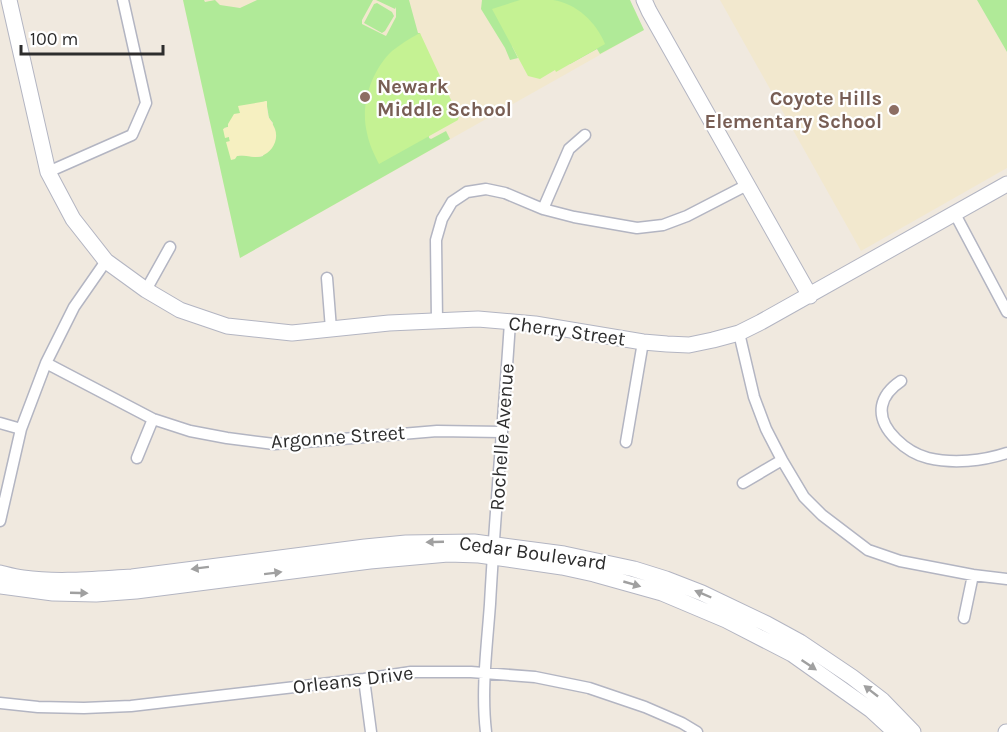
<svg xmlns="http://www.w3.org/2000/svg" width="1007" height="732" font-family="Karla,sans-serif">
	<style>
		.education { fill: #f2e8ce }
		.green { fill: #b0ea98; fill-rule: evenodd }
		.sand { fill: #f6f0c1 }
		.pitch { fill: #c5f293 }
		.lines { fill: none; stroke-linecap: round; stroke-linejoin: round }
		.street-casing { stroke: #b3b5c2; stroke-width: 13 }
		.secondary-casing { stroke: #b3b5c2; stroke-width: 17 }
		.street { stroke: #fff; stroke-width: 10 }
		.secondary { stroke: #fff; stroke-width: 15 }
		.oneway { fill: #a0a0a0 }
		.education-dot { fill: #8d6e63; stroke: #fff; stroke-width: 2 }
		.labels { text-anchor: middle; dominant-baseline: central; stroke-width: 4.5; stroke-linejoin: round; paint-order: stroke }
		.education-label { font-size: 20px; font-weight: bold; fill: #785e54; stroke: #fff; text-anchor: start }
		.street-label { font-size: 20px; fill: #2d2d2d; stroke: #fff }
	</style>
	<rect width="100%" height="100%" fill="#f0e9df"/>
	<path class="education" d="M183,0h447l14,30 -404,228z
		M720,0h257l30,52v116l-146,83z"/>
	<path class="green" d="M183,0h21l1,2 10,-2 5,5 20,3 17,-8h116l-11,20v4l24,12 10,-19v-10l-1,2 -19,-9h33l9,33h2l9,105 2,1 15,-8 4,8 -210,119zM266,101l3,17 4,5 -10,33c-9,3 -16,-3 -26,0l-10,-14h3l-1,-5 -5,-9 4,-1 12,-14z
		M482,0h148l14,30 -44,24 -3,-5 -27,15 -58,-18 6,12 -8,2 -5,-12 -24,-39z
		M977,0h30v52z
		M377,3l15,9 2,4 -9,15 -3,2 -18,-10 10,-19z"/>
	<path class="sand" d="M267,101c0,5 0,10 1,15 2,4 5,8 7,13 4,11 -3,24 -14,27 -8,3 -16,-2 -24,0l-2,3 -4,1 -5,-18 4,-1 -1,-4 -4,1 -2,-9 5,-2v-3l6,-10 6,-1 -2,-7z"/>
	<path class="pitch" d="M520,0c11,0 22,0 33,0 23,3 44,23 52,44l-49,28 -1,-2 -15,9 -12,-3 -36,-67z
		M420,33l32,69 8,10 -2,8 -79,44c-5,-10 -10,-20 -12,-31 -7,-28 4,-62 25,-82 9,-7 18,-13 28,-18z"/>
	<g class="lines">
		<defs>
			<path id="street" d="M48,172l84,-37 14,-32 -23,-103
				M543,209l26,-60 16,-14
				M955,214l52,98
				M327,278l4,51
				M146,290l24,-43
				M437,321l-1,-81 6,-21 10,-17 15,-10 19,-3 19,4 38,16 31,8 63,11 26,-3 24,-9 60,-31
				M739,333l15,64 12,32 16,31 22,37 18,18 46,35 32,11 73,14 34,4
				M46,363l107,56 37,12 37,7 47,6 44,-3 119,-10 65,1
				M901,381c-9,6 -17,14 -19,25 -4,24 26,47 46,52 25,6 55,3 79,-5
				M0,423l21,6
				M626,442l17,-100
				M137,458l16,-39
				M743,483l39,-23
				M0,521l21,-92 25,-66 28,-56 32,-46
				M964,618l9,-43
				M364,679l7,53
				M0,703l38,4 46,1 47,-2 233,-27 47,-7h60l64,5 54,11 56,19 37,16 15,9
				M486,732c-5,-42 1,-86 4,-128 5,-94 14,-188 20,-282"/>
			<path id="secondary" d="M9,0l39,172 25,47 33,42 40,29 34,20 47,16 65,7 97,-10 89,-4 57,5 108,18 24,2 22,1 24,-5 26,-7 22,-11 246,-138
				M644,0l5,11 161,285
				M0,573c8,2 15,4 23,5 36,5 73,1 109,-1l233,-30 41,-4 68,-1 90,12 70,15 32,10 36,14 65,31 33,18 52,35 30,23 31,32
				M0,586l53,7 43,1 40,-3 234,-30 78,-7 31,1 83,12 32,7 68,19 64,27 66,34 79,56 24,22
				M1006,732h1"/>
		</defs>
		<use href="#street" class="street-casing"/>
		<use href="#secondary" class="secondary-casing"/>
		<use href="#street" class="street"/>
		<use href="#secondary" class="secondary"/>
	</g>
	<defs><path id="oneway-solid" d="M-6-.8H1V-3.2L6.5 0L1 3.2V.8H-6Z" transform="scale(1.5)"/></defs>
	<g class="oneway">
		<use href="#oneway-solid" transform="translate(435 542) rotate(178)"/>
		<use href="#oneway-solid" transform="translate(200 568) rotate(173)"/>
		<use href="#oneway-solid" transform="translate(273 573) rotate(-7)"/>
		<use href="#oneway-solid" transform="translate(632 584) rotate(16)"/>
		<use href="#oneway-solid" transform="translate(79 593) rotate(2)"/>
		<use href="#oneway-solid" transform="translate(703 594) rotate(-157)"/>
		<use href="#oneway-solid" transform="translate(809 665) rotate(34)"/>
		<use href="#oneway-solid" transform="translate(871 691) rotate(-142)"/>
	</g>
	<g class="education-dot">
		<circle cx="365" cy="97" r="6"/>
		<circle cx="894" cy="110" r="6"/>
	</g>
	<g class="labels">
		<g class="education-label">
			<text x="377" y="86">Newark<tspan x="377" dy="23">Middle School</tspan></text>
			<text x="882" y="98" text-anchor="end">Coyote Hills<tspan x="882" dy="23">Elementary School</tspan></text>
		</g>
		<g class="street-label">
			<text transform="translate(567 331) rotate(8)">Cherry Street</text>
			<text transform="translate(338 437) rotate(-4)">Argonne Street</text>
			<text transform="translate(502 437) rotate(-86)">Rochelle Avenue</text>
			<text transform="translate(533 553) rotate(8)">Cedar Boulevard</text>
			<text transform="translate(353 680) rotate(-7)">Orleans Drive</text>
		</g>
	</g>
	<path d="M21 45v9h142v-9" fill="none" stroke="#2d2d2d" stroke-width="3"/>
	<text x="30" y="45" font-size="18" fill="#2d2d2d" stroke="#ffffff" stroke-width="4.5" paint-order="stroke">100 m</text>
</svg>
